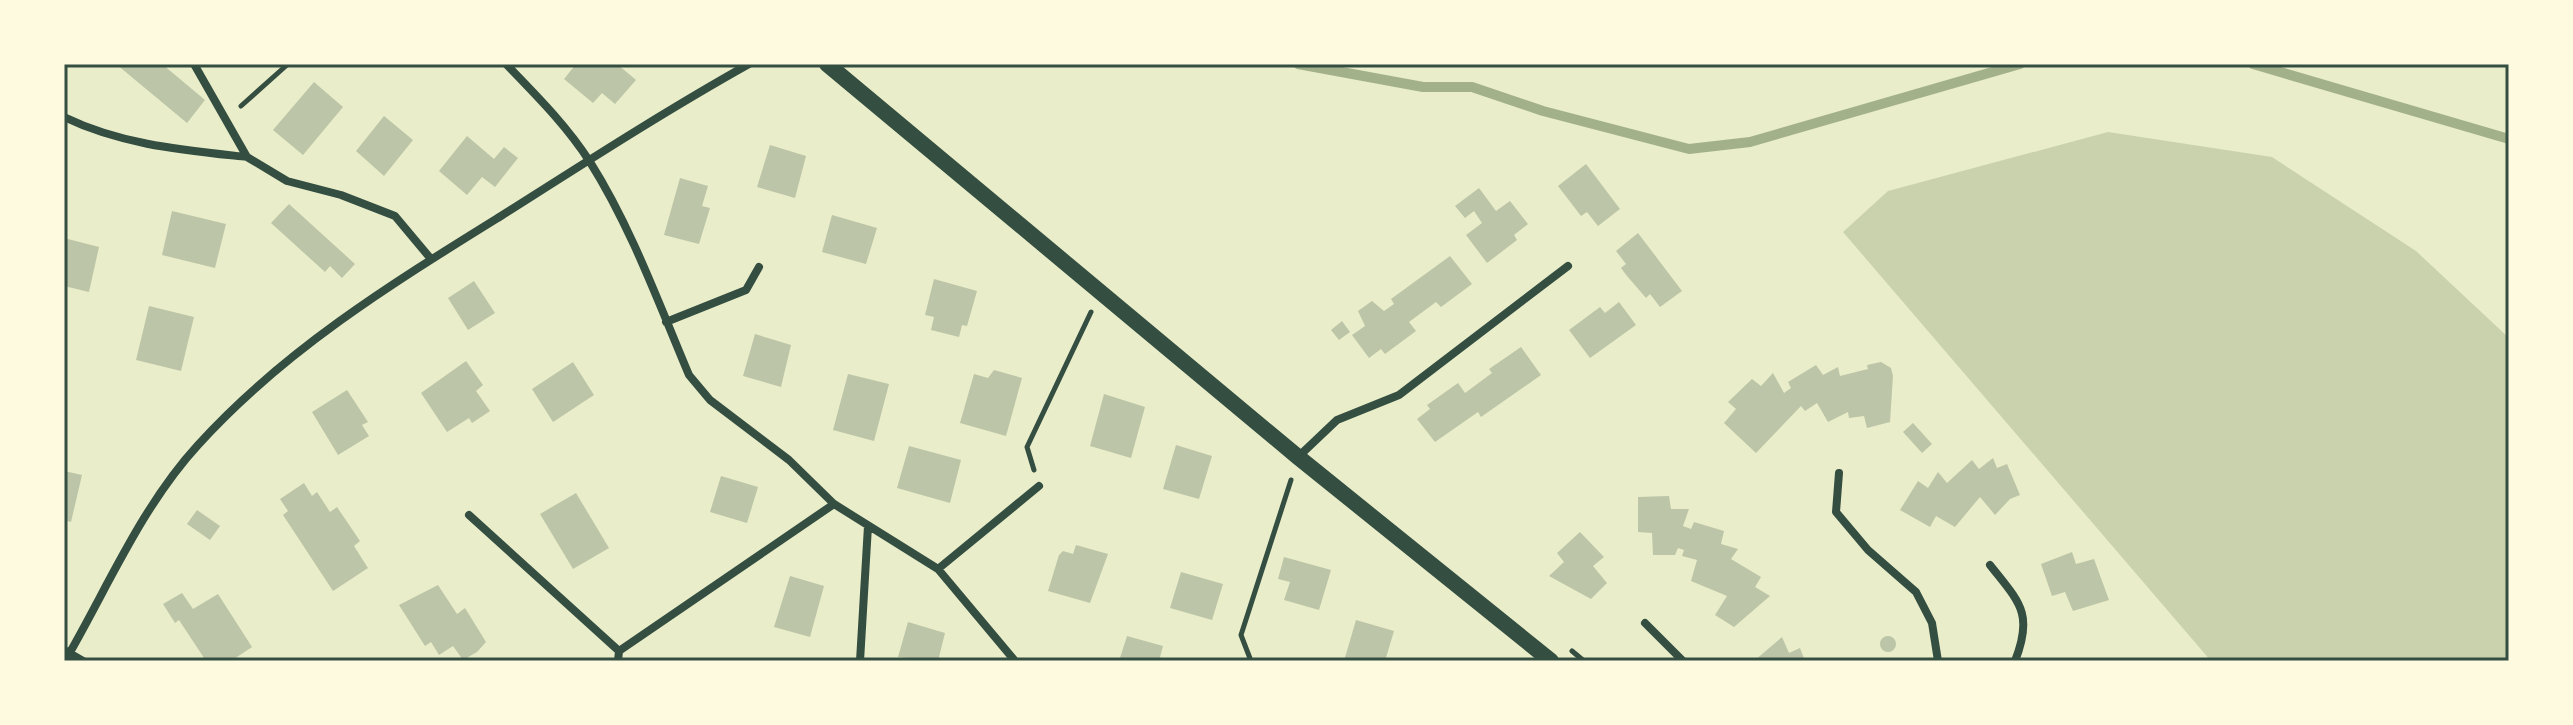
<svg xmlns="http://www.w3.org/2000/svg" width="2573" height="725" font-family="Arial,sans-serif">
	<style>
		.green { fill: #cad2ad }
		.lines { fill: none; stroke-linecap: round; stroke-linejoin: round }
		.stream { stroke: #a3b18a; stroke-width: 10 }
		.building { fill: #bcc5a7 }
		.path { stroke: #344e41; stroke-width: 5 }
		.minor { stroke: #344e41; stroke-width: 8 }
		.secondary { stroke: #344e41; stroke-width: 16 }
		.neatline { fill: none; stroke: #344e41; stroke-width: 3 }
	</style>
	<rect width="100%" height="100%" fill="#e9edc9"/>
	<path class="green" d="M2108,132l164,25 144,94 93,87v323h-298l-368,-429 45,-41z"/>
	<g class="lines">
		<path class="stream" d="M1298,64l125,23h49l71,24 146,38 61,-7 270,-78
			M2253,64l256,75"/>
	</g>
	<path class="building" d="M116,64h46l43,36 -18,23z
		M576,64h41l19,16 -21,24 -13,-11 -9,10 -29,-24z
		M314,82l29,25 -40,48 -30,-25z
		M384,116l29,24 -29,36 -28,-25z
		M467,136l27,23 10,-12 14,11 -23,29 -13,-10 -15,18 -28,-24z
		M770,145l36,11 -11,42 -38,-11z
		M1586,164l34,45 -22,17 -11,-14 -6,4 -23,-30z
		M680,178l28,8 -6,20 8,2 -11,36 -35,-9z
		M1479,188l17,23 14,-10 18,23 -14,11 3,5 -30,23 -21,-28 16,-12 -8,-12 -9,7 -10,-12z
		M289,204l66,60 -13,14 -12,-12 -5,6 -54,-49z
		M172,211l54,13 -11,44 -53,-13z
		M832,215l45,13 -11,36 -44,-12z
		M1638,233l44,58 -22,16 -10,-13 -4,4 -19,-22 -6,-8 5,-4 -10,-13z
		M64,238l35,9 -10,45 -25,-6z
		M1450,256l22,28 -31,23 -5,-5 -27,20 7,9 -31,23 -4,-5 -12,9 -17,-23 13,-9 -7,-15 14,-10 12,10 10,-7 -3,-5z
		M934,279l43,12 -10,35 -5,-1 -3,12 -28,-7 3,-13 -9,-2z
		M474,281l21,32 -27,17 -20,-32z
		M1619,302l17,23 -46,33 -21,-28 31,-23 5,6z
		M149,306l45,11 -13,54 -45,-11z
		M1342,321l8,11 -11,8 -8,-10z
		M755,334l36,11 -10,42 -38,-11z
		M1521,347l20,28 -60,42 -3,-5 -43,30 -18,-23 13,-10 -3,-4 31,-22 7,10 27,-20 -3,-4z
		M466,361l17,24 -7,6 14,20 -18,12 -3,-5 -22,14 -26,-39z
		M573,362l21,33 -41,27 -21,-33z
		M1881,362l10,6 2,8 -3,46 -23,6 -3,-12 -15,2 -1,-6 -20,10 -11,-19 -12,8 -4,-5 -45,47 -32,-30 12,-14 -8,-7 24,-23 9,7 12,-13 11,20 7,-5 -3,-6 28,-17 7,10 15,-8 2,9 28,-7 -1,-4z
		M994,370l28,8 -16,58 -46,-13 14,-49 14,4z
		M848,374l41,10 -15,57 -41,-11z
		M347,390l21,32 -6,3 7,11 -31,19 -26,-43z
		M1104,394l41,13 -14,51 -41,-12z
		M1913,423l19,21 -10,9 -19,-21z
		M1176,445l36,11 -13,43 -36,-10z
		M909,446l52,14 -11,43 -53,-15z
		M1993,458l4,10 10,-4 13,31 -10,4 -15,16 -15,-18 -25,30 -19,-11 -6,11 -30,-17 18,-29 10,7 10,-16 9,11 25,-23 7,9z
		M64,471l18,4 -11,47 -7,-2z
		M721,476l37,11 -11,36 -37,-11z
		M304,483l8,13 5,-4 13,20 7,-5 23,34 -6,5 14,22 -35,23 -50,-76 5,-4 -8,-12z
		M576,493l33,55 -36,21 -33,-55z
		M1669,496l2,13h18l-6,17 8,3 3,-7 30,9 -3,13 17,5 -7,10 30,18 -6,10 15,9 -36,31 -19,-12 12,-19 -36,-15 6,-21 -15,-4 2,-6 -6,-2 -3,7h-22l-1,-22 -14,-1v-35z
		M197,510l23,16 -10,14 -23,-16z
		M1580,532l24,25 -11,9 14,17 -16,16 -42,-23 15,-14 -7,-9z
		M1076,545l32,9 -18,49 -42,-12 11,-36 4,-4 10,3z
		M2072,552l4,12 18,-5 15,41 -36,11 -8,-19 -13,4 -11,-32z
		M1284,557l47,13 -12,40 -35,-10 6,-18 -12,-3z
		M1181,572l42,12 -11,36 -42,-12z
		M790,576l34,10 -14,51 -36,-10z
		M438,585l19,29 8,-6 21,34 -9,10 -14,8 -10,-14 -14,9 -8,-13 -6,4 -26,-41z
		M182,593l11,16 25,-15 34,53 -21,14h-25l-27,-41 -4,3 -12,-19z
		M1356,620l38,11 -9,30h-41z
		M908,622l37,11 -7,28 -40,-4z
		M1127,636l36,10 -4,15h-40z
		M1880 644a8 8 0 1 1 16 0a8 8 0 1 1-16 0Z
		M1782,637l7,16 11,-5 5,13h-51z"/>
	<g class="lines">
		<path class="path" d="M241,106l47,-42
			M1034,470l-7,-23 64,-135
			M1572,651l12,10
			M1251,661l-10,-26 50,-155"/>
		<path class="minor" d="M194,64l53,93 40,24 54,14 54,21 36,43
			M506,64c30,31 61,62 84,98 41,65 69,142 99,213l21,25 79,60 45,44 104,65 77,92
			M64,117c58,28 119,33 183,40
			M666,322l80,-32 13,-23
			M1298,457l39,-37 62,-25 169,-129
			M1839,473l-3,39 32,38 48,42 16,31 6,38
			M469,515l150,136 -1,10
			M1990,565c29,37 44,48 25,96
			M938,569l101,-83
			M1645,623l38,38
			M64,650l19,11
			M619,651l215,-147
			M65,661c42,-72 76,-154 133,-216 86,-95 195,-162 303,-229 82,-52 164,-105 248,-152
			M860,661l8,-135"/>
		<path class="secondary" d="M827,64l471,393 253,204"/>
	</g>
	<rect width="2573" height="725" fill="none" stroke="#fefae0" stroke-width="132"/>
	<rect x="66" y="66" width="2441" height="593" class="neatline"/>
</svg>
